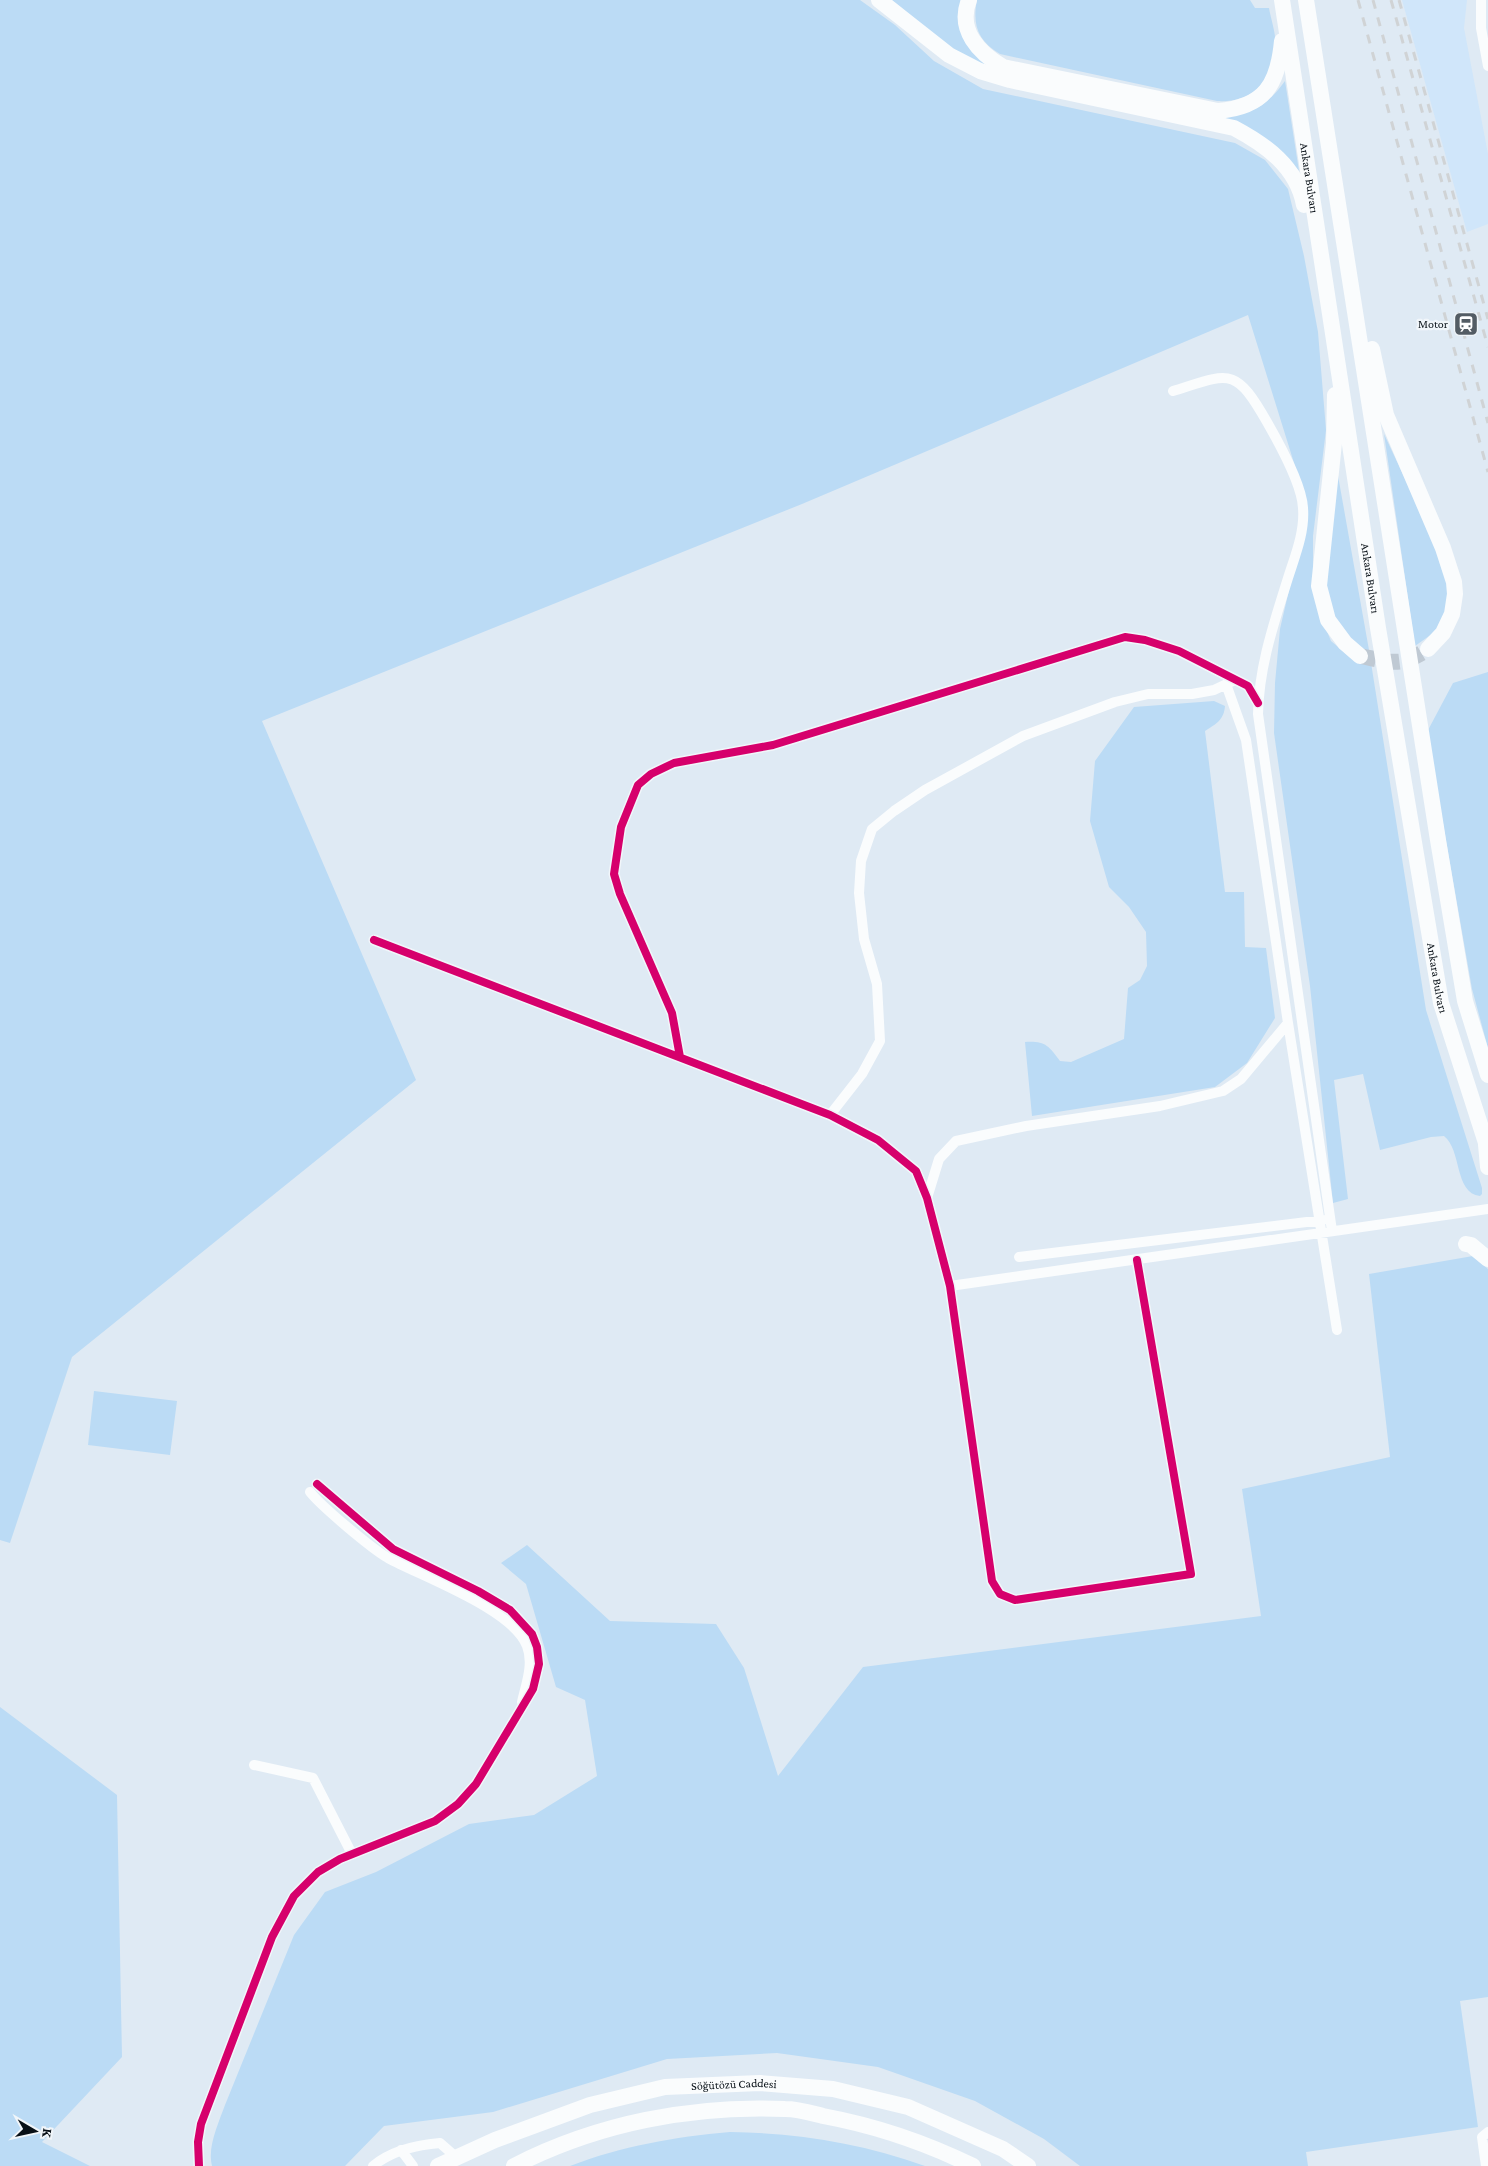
<svg xmlns="http://www.w3.org/2000/svg" width="1488" height="2166" font-family="'Crimson Pro',serif">
	<style>
		.built { fill: #d0e6fa }
		.green { fill: #bbdbf5 }
		.lines { fill: none; stroke-linecap: round; stroke-linejoin: round }
		.primary-tunnel { stroke: #bfc9d3; stroke-width: 16; stroke-dasharray: 16 8; stroke-linecap: butt }
		.minor { stroke: #fafcfd; stroke-width: 10 }
		.primary { stroke: #fafcfd; stroke-width: 16 }
		.rail { stroke: #d0d3d5; stroke-width: 3; stroke-dasharray: 9 9; stroke-linecap: butt }
		.cycleway-casing { stroke: #f1f6fa; stroke-width: 11 }
		.cycleway { stroke: #d6006c; stroke-width: 8 }
		.labels { text-anchor: middle; dominant-baseline: central; stroke-width: 4.5; stroke-linejoin: round; paint-order: stroke }
		.street-label { font-size: 12px; fill: #081017; stroke: #f1f6fa }
		.poi-label { font-size: 12px; fill: #081017; stroke: #f1f6fa; text-anchor: end }
	</style>
	<rect width="100%" height="100%" fill="#dfeaf4"/>
	<path class="built" d="M1402,0h65l-3,28 24,126v70l-21,8z"/>
	<path class="green" d="M0,0h860l35,25 39,36 49,28 252,54 30,17 23,29 16,67 14,76 8,98 -13,106v54l8,27 10,24 26,22 -29,-61 -2,-23 11,-109 32,180 57,360 56,178v6l-2,2c-26,-3 -18,-46 -36,-60l-13,1 -51,13 -17,-76 -29,6 14,119 -15,4 -23,-217 -36,-253 1,-50 5,-54 28,-121 -60,-193 -446,189 -540,217 154,359 -344,277 -62,186 -10,-3z
		M892,0h70l31,71 -44,-24z
		M977,0h273l5,8h14c2,12 8,28 6,39 -4,35 -22,56 -58,54l-217,-47c-22,-13 -28,-29 -23,-54z
		M1285,81l14,90c-30,-33 -44,-42 -86,-56 34,2 51,-5 72,-34z
		M1384,434l38,81 25,58 1,29 -9,27 -24,17z
		M1488,672v376l-16,-59 -45,-257 26,-49z
		M1214,701l11,5c-1,14 -9,18 -20,25l20,161h19l1,55 21,1 9,70 -28,45 -32,24 -183,29 -7,-74c20,-1 23,3 35,19l11,1 53,-23 4,-51 12,-8 7,-14 -1,-34 -17,-25 -20,-20 -19,-66 5,-60 39,-54z
		M1473,1256l15,13v728l-28,4 18,126 -172,25 2,14h-228l-36,-27 -69,-38 -97,-34 -101,-14 -110,6 -174,53 -109,14 -39,40h-133c-5,-19 7,-44 13,-61l69,-170 31,-43 51,-20 93,-48 65,-9 63,-39 -12,-76 -29,-13 -30,-103 -25,-21 26,-18 83,76 106,3 28,44 34,108 85,-109 398,-51 -19,-127 148,-32 -21,-183z
		M94,1391l83,10 -7,54 -82,-10z
		M0,1707l117,88 5,262 -80,85 48,24h-90z
		M730,2132c68,1 131,11 195,34h-355c52,-20 104,-29 160,-34z"/>
	<g class="lines">
		<path class="primary-tunnel" d="M1360,656c32,6 39,12 68,-7"/>
		<path class="minor" d="M1481,0v28l7,38
			M1173,391c57,-18 62,-25 94,31 12,21 35,62 36,86 2,24 -8,48 -15,70 -14,45 -29,88 -30,136l74,517
			M1226,684l20,56 42,283 49,307
			M374,940l456,175 48,25 38,31 11,27 23,88 42,295 8,13 15,6 176,-26 -54,-314
			M680,1057l-8,-44 -52,-119 -6,-20 7,-47 17,-42 13,-11 23,-11 99,-18 352,-108 20,3 34,11 69,35 10,17
			M830,1115l32,-41 18,-33 -3,-57 -13,-45 -5,-46 2,-32 11,-32 22,-18 31,-21 98,-54 92,-34 33,-8h44l22,-4 21,-10
			M927,1198l12,-39 17,-18 70,-15 134,-20 63,-15 18,-12 47,-56
			M1019,1257l304,-37
			M950,1286l538,-77
			M310,1492c12,15 61,56 78,66 35,19 125,51 139,88 7,18 -1,38 -5,56
			M254,1765l59,13 39,76
			M401,2150l12,16
			M199,2166l-1,-24 3,-18 71,-187 22,-41 24,-24 22,-13 95,-38 23,-17 18,-20 57,-95 6,-25 -2,-17 -5,-13 -22,-24 -32,-19 -85,-42 -76,-65
			M373,2166c19,-16 43,-21 67,-23l16,14
			M1486,2166l-4,-29 6,-5"/>
		<g class="primary">
			<path d="M879,0l70,55 31,16 30,9 224,48c32,17 63,39 70,77"/>
			<path d="M969,0c-12,30 10,53 34,67l215,44c47,-4 60,-27 64,-70"/>
			<path id="s1" d="M1282,0l96,628 63,375 47,146"/>
			<path d="M1306,0l132,840 27,161 23,74"/>
			<path d="M1372,349l14,66 57,133 11,34 1,12 -3,20 -9,19 -15,16"/>
			<path d="M1335,395l-1,48 -15,143 9,34 17,23 15,13"/>
			<path d="M1486,1144l2,23"/>
			<path d="M1466,1244l5,1 17,14"/>
			<path id="s2" d="M438,2166l57,-26 95,-35 75,-18 95,-4 73,6 75,18 95,42 25,17"/>
			<path d="M514,2166c84,-43 178,-61 271,-57 13,0 26,4 38,7 54,10 101,26 150,50"/>
		</g>
		<path class="rail" d="M1358,0l130,472
			M1373,0l115,423
			M1391,0l97,347
			M1399,0l89,319"/>
		<defs>
			<path id="cycleway" d="M374,940l456,175 48,25 38,31 11,27 23,88 42,295 8,13 15,6 176,-26 -54,-314
				M680,1057l-8,-44 -52,-119 -6,-20 7,-47 17,-42 13,-11 23,-11 99,-18 352,-108 20,3 34,11 69,35 10,17
				M199,2166l-1,-24 3,-18 71,-187 22,-41 24,-24 22,-13 95,-38 23,-17 18,-20 57,-95 6,-25 -2,-17 -5,-13 -22,-24 -32,-19 -85,-42 -76,-65"/>
		</defs>
		<use href="#cycleway" class="cycleway-casing"/>
		<use href="#cycleway" class="cycleway"/>
	</g>
	<defs>
		<symbol id="station-square" viewBox="-11 -11 22 22"><rect x="-9" y="-9" width="18" height="18" rx="4" fill="#535c64" stroke="#f1f6fa"/><path d="M-3-6H3Q5-6 5-4V2Q5 4 3 4L4.5 6H3L1.5 4h-3L-3 6H-4.5L-3 4Q-5 4-5 2V-4Q-5-6-3-6ZM-3.5-4v3h7v-3ZM-3.5 1v1.5H-2V1ZM2 1v1.5H3.5V1Z" fill="#fff"/></symbol>
	</defs>
	<g fill-rule="evenodd">
		<use href="#station-square" x="1452" y="310" width="28" height="28"/>
	</g>
	<g class="labels">
		<g class="street-label">
			<text stroke="none"><textPath href="#s1" startOffset="180">Ankara Bulvarı</textPath></text>
			<text stroke="none"><textPath href="#s1" startOffset="585">Ankara Bulvarı</textPath></text>
			<text stroke="none"><textPath href="#s1" startOffset="990">Ankara Bulvarı</textPath></text>
			<text stroke="none"><textPath href="#s2" startOffset="310">Söğütözü Caddesi</textPath></text>
		</g>
		<g class="poi-label">
			<text x="1448" y="324">Motor</text>
		</g>
	</g>
	<g transform="translate(35 2131) rotate(99)" stroke="#f1f6fa" stroke-width="4" paint-order="stroke">
	<path d="M0-4L9 19L0 12L-9 19Z" fill="#081017"/>
	<text y="-8" font-size="14" font-weight="bold" text-anchor="middle" fill="#081017">K</text>
	</g>
</svg>
